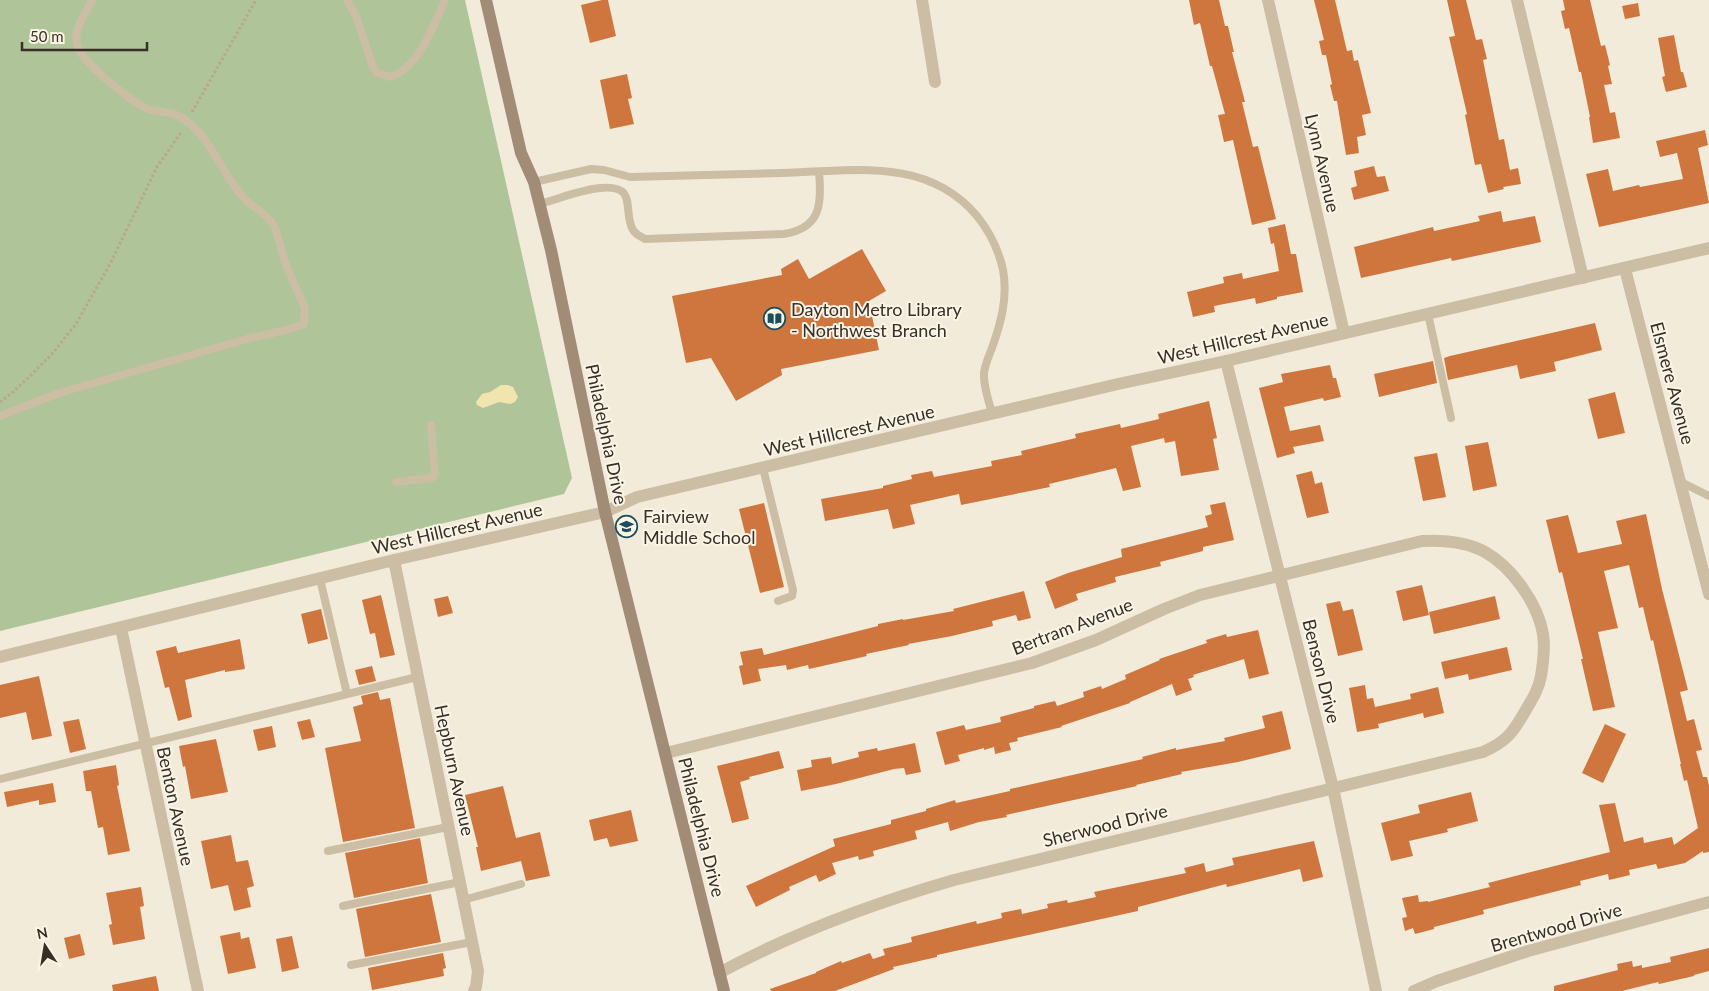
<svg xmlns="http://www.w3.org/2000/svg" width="1709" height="991" font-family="Lato,sans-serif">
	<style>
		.green { fill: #afc499 }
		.sand { fill: #f1e4ae }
		.building { fill: #ce763e }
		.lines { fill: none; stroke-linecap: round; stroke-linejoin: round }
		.path { stroke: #b8a78f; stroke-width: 3; stroke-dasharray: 2.5 2.5; stroke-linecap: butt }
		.service { stroke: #ccbda5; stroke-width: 8 }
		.minor { stroke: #ccbda5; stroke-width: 12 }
		.tertiary { stroke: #ccbda5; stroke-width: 12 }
		.secondary { stroke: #a08c77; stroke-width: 12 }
		.labels { text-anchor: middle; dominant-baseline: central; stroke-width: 4; stroke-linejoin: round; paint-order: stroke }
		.street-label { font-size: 18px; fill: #382f27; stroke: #fbf5e7 }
		.poi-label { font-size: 18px; fill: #382f27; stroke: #fbf5e7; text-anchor: start }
	</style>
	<rect width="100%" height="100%" fill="#f3ebda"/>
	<path class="green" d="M0,0h465l107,478 -8,16 -564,137z"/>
	<path class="sand" d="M501,385h7l5,2 5,10 -3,5 -5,2 -11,-2 -16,6 -6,-3 -1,-3 6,-8 8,-2z"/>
	<path class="building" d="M602,0h6l8,36 -26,7 -9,-38z
		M1189,0h30l6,26h3l6,26h-2l13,50h-3l11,45 5,-1 18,73 -24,6 -19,-85 -9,2 -6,-27 7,-1 -13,-48h-2l-10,-43 -6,2z
		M1314,0h21l12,51 5,-1 2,11 4,-1 13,53 -9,2 4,20 -9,2 2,16 -13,2 -9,-54h-3l-4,-16 2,-1 -6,-29h-4l-3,-14 5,-1z
		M1447,0h19l10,40 6,-1 5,20 -4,1 16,80 5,-1 6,31 8,-2 3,16 -18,3 1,2 -16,4 -7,-29 -6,1 -10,-50 2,-1 -18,-77 6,-1z
		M1563,0h27l11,46 4,-1 5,20 -2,1 4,18 -8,1 6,28 5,-1 5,26 -27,5 -4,-26h1l-9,-45h-2l-10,-44 -4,1 -4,-18 4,-1z
		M1638,3l2,13 -15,3 -3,-13z
		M1674,35l7,37h2l4,15 -21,5 -4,-15 3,-1 -7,-38z
		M627,74l5,24 -4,1 6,25 -24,5 -10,-49z
		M1705,130l3,15 -10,3 11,55 -110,24 -13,-53 22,-5 5,22 26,-6 1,2 43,-8 -6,-26 -17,4 -4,-16z
		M1374,166l3,11 8,-1 4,15 -35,9 -3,-12 6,-2 -3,-15z
		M1501,211l2,11 32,-6 6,26 -89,19 -1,-3 -90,20 -7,-31 79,-20 1,4 46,-10 -2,-5z
		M1285,224l6,30h5l7,38 -26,5v2l-21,5 -1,-6 -41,8 1,6 -22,5 -6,-25 37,-9 -1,-6 19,-4 1,6 36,-8 -5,-28 -3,1 -3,-16z
		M862,249l24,42 -17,10 10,49 -98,19 1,6 -46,26 -25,-43 -25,5 -14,-67 110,-21 -1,-6 17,-10 11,20z
		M1595,323l7,27 -48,12 2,9 -36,8 -3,-14 -69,15 -4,-22 6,-2z
		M1433,361l4,22 -58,14 -5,-23z
		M1330,365l3,13h3l5,19 -17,4 -1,-3 -39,9 6,24 30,-6 4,16 -31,6 2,6 -18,5 -18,-70 24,-6 -2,-8z
		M1615,392l10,41 -27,6 -10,-40z
		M1209,401l8,37 -4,1 6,31 -38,6 -6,-35 -10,2 -1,-5 -33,8 10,41 -18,4 -7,-23 -67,16 1,3 -20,4 -69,14 -2,-11 -49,11 5,19 -22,5 -5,-20 -63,12 -4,-22 62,-11v-2l29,-7 -1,-4 21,-4 2,6 58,-11 -1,-5 31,-6 -1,-4 55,-13 -1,-4 45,-10 1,4 38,-9 -1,-5z
		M1488,442l9,44 -24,5 -8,-45z
		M1437,453l9,44 -23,4 -9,-44z
		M1312,471l3,13 7,-2 7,31 -22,5 -11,-43z
		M1225,502l9,38 -31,7v4l-43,11 1,4 -46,11 1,5 -40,12 2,6 -23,9 -10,-27 23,-9 54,-16 -1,-8 87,-22 -3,-11 7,-2 -2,-9z
		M764,503l20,84 -24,6 -21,-84z
		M1646,514l16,75 26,101 -8,2 7,29 7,-2 8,31 -6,1 7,26h4l2,9v66l-6,1v-2l-18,12 -27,6 -2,-5 -27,6 1,5 -21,5 -1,-6 -28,7 1,4 -98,25 1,4 -50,13v2l-19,5 -2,-6 -8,3 -3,-13 5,-1 -5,-19 16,-3 1,7 9,-1v1l62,-15 -2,-4 122,-31 -11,-47 16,-2 9,39 19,-5 1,6 28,-6 2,8 24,-17 -11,-48 -3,1 -4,-17h1l-28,-124 -2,1 -8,-34 -4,1 -10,-43 -25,6 14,57 -20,4 17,75 -22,4 -12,-52h2l-21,-87 -3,1 -13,-53 22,-5 10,38 44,-9 -6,-23z
		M1422,585l7,30 -26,6 -7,-30z
		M1024,591l7,27 -13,3 -2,-6 -24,6 1,5 -41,10 -44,8 1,1 -43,9 1,2 -58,13 -1,-4 -21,5 -1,-5 -28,4 3,12 -18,4 -4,-19 4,-1 -3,-13 22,-4 2,7 114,-29v-2l25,-5v1l51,-9 -1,-2z
		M381,595l14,60 -15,3 -5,-25 -5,1 -8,-34z
		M448,596l5,17 -15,4 -4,-18z
		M1495,596l5,23 -66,15 -5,-22z
		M1340,601l3,10 10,-2 10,41 -25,6 -12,-52z
		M321,609l7,30 -20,5 -7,-30z
		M1258,630l11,44 -20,5 -5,-20 -51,16 1,2 -6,2 4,11 -16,6 -4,-12 -42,18v1l-69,23 1,1 -45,11 1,3 -9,2 2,7 -16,4 -1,-7 -10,3v-2l-26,7 2,6 -15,4 -9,-33 28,-7 2,5 35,-8 -1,-5 34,-9v-2l21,-5 2,5 27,-9 -1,-5 18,-6 1,3 24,-10 -1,-4 35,-15 -1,-1 48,-16 -1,-3 20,-6 1,3z
		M240,639l5,30 -20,3v-2l-40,10 7,37 -14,4 -9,-34 -4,1 -9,-37 20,-5 2,7z
		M1507,647l5,23 -43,10 -1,-6 -23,5 -4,-17z
		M372,666l4,15 -17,4 -4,-15z
		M39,676l13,60 -20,4 -6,-28 -26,6v-33z
		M1365,685l2,14 6,-1 2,9 36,-8 -1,-5 28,-7 6,26 -20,5 -1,-5 -45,11 1,4 -22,4 -8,-44z
		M378,692l2,8 10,-2 25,130 -72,14 -18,-94 36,-7 -8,-34 10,-3 -2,-8z
		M1282,711l9,38 -53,13 -57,10 1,2 -46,11 1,1 -131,29 1,2 -28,5 -29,9 -2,-9 -33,9 2,8 -44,12 1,5 -15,4 -1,-4 -26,7 4,11 -17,8 -3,-7 -27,12 1,3 -34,17 -10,-21 89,-40 -2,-7 58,-15v-4l35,-9v-2l29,-9 1,3 54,-12v-2l133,-30 -1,-2 34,-9v2l49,-9 -1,-3 41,-10 -3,-12z
		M79,719l7,30 -16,4 -7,-31z
		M310,719l5,18 -13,3 -5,-18z
		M1605,724l21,10 -23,49 -21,-10z
		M272,726l4,21 -18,4 -5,-21z
		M216,739l12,53 -37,7 -6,-33 -2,1 -4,-21z
		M915,743l6,29 -15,3 -2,-7 -10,1 -58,15 -35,7 -4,-21 15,-3 -1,-7 20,-3 1,7 27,-7 -1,-5 19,-4 1,3z
		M779,751l5,17 -35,9 1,2 -10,3 9,37 -17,4 -15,-57z
		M116,765l3,20 -2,1 13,65 -22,4 -5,-28 -5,1 -7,-37h-5l-3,-20z
		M53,783l3,19 -17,3v-5l-32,7 -3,-15z
		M503,786l13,52 24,-6 10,44 -24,5 -5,-20 -40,10 -5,-24h2l-13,-52z
		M1471,792l7,29 -31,8 1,3 -39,9 4,15 -22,5 -10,-38 39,-10 -2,-8z
		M631,810l7,31 -28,6 -3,-9 -13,3 -5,-21z
		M231,835l5,27 12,-2 6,26 -7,2 4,19 -17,4 -6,-26 -17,4 -10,-48z
		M420,838l8,45 -74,15 -9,-45z
		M1314,841l9,36 -20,5 -3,-13 -73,18 -1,-3 -88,23v4l-201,44v2l-44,10 1,2 -59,22h-64l-1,-2 46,-16v-1l25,-11 1,2 28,-10 3,6 12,-4 -2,-6 29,-7 -1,-5 65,-16 1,3 25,-6 -1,-5 20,-4 1,5 26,-6 -1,-4 20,-4 1,3 28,-6 -2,-5 92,-19 -2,-5 20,-5 2,9 28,-7 -2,-7z
		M141,887l3,19 -4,1 5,32 -32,6 -4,-20 3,-1 -6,-31z
		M431,894l10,48 -76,15 -9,-48z
		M240,932l1,7 8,-2 7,31 -28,6 -8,-38z
		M80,934l5,21 -16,4 -5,-21z
		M292,936l7,32 -17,4 -6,-33z
		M1709,948v23l-15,4v1l-35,8 -1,-2 -36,9h-68v-5l64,-16 -1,-6 15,-3 1,6 9,-2v3l29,-6 -1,-5z
		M443,953l3,15 -3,1 1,7 -72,14 -4,-22z
		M156,976l3,15h-46l-1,-6z"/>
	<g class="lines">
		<path class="path" d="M192,112l64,-112
			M0,402l13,-10 16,-15 23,-23 24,-30 34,-60 47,-97 25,-36"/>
		<path class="service" d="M347,0l9,16 17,51 4,6 13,4c28,-8 44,-52 55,-77
			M534,182l57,-13 13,1 26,7c51,-1 101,-3 152,-4 69,-2 145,-17 195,43 12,15 22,35 26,54 5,27 -2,53 -11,78 -3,8 -7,16 -8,25 -1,13 5,28 8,41
			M539,204c20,-5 40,-14 61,-16 39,-4 22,23 33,42 3,5 7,6 12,9l139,-5c37,-6 38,-30 35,-62
			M1428,314l23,104
			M0,416l59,-23 188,-54 43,-10 14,-5 1,-16c-7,-17 -17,-34 -22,-53 -3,-9 -5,-20 -9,-29 -7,-13 -21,-18 -30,-28 -23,-25 -33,-62 -63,-81 -10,-6 -23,-4 -33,-8 -17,-7 -61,-44 -69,-59 -9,-18 6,-35 13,-50
			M763,468l30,122 -1,6 -14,5
			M396,482l35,-4 4,-3 -4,-50
			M1681,482l28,14
			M320,579l27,115
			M0,779l417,-102
			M328,851l120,-24
			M463,900l58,-16
			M343,906l117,-24
			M351,965l121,-23"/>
		<path class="minor" d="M922,0l13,82
			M1268,0l76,333
			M1517,0l66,278
			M1625,269l84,325
			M1226,361l107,427 43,203
			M394,560l84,411 -2,16 -2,4
			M121,628l77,363
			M666,753l366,-90 64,-23 68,-31 36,-14 222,-54c20,-1 45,1 63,11 27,15 53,52 58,82 2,13 0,30 -2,42 -2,12 -8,22 -14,32 -13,23 -19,33 -44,44l-529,128c-83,24 -159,52 -235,93
			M1414,991l23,-10 91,-30 181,-49"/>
		<path class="tertiary" d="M0,657l394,-97 211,-48 32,-15 481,-113 108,-23 483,-113"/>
		<path class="secondary" d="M486,0l35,153 13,29 17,68 54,262 119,479"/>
	</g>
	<defs>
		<symbol id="library-ring" viewBox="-11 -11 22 22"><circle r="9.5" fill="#fbf5e7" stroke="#1a4e5c" stroke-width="1.5"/><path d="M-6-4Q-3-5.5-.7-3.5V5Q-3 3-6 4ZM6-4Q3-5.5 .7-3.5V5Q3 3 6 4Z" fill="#1a4e5c"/></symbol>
		<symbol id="school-ring" viewBox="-11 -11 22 22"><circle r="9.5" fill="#fbf5e7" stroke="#1a4e5c" stroke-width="1.5"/><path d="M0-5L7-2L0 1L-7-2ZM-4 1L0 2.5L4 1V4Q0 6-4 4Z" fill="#1a4e5c"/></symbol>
	</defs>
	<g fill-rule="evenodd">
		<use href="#library-ring" x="762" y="306" width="25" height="25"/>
		<use href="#school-ring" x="614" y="514" width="25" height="25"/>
	</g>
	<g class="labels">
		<g class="street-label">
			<text transform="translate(1323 163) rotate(77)">Lynn Avenue</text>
			<text transform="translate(1243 338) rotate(-13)">West Hillcrest Avenue</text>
			<text transform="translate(1673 383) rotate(75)">Elsmere Avenue</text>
			<text transform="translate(849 430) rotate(-13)">West Hillcrest Avenue</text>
			<text transform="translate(607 434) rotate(78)">Philadelphia Drive</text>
			<text transform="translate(457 528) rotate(-13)">West Hillcrest Avenue</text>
			<text transform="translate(1072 626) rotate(-21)">Bertram Avenue</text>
			<text transform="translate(1322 671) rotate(76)">Benson Drive</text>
			<text transform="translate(455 770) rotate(78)">Hepburn Avenue</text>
			<text transform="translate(176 806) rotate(78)">Benton Avenue</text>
			<text transform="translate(1105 825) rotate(-14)">Sherwood Drive</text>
			<text transform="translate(702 827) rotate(76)">Philadelphia Drive</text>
			<text transform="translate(1556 927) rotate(-16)">Brentwood Drive</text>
		</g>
		<g class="poi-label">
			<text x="791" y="309">Dayton Metro Library<tspan x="791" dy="21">- Northwest Branch</tspan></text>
			<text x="643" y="516">Fairview<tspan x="643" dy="21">Middle School</tspan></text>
		</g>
	</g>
	<g transform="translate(45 946) rotate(348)" stroke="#fbf5e7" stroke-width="4" paint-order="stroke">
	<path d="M0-4L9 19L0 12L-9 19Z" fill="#382f27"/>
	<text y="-8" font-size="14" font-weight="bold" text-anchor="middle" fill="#382f27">N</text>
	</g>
	<path d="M22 42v8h125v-8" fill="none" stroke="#382f27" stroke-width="2.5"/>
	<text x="30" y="42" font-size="15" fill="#382f27" stroke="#fbf5e7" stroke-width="4" paint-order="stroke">50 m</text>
</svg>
